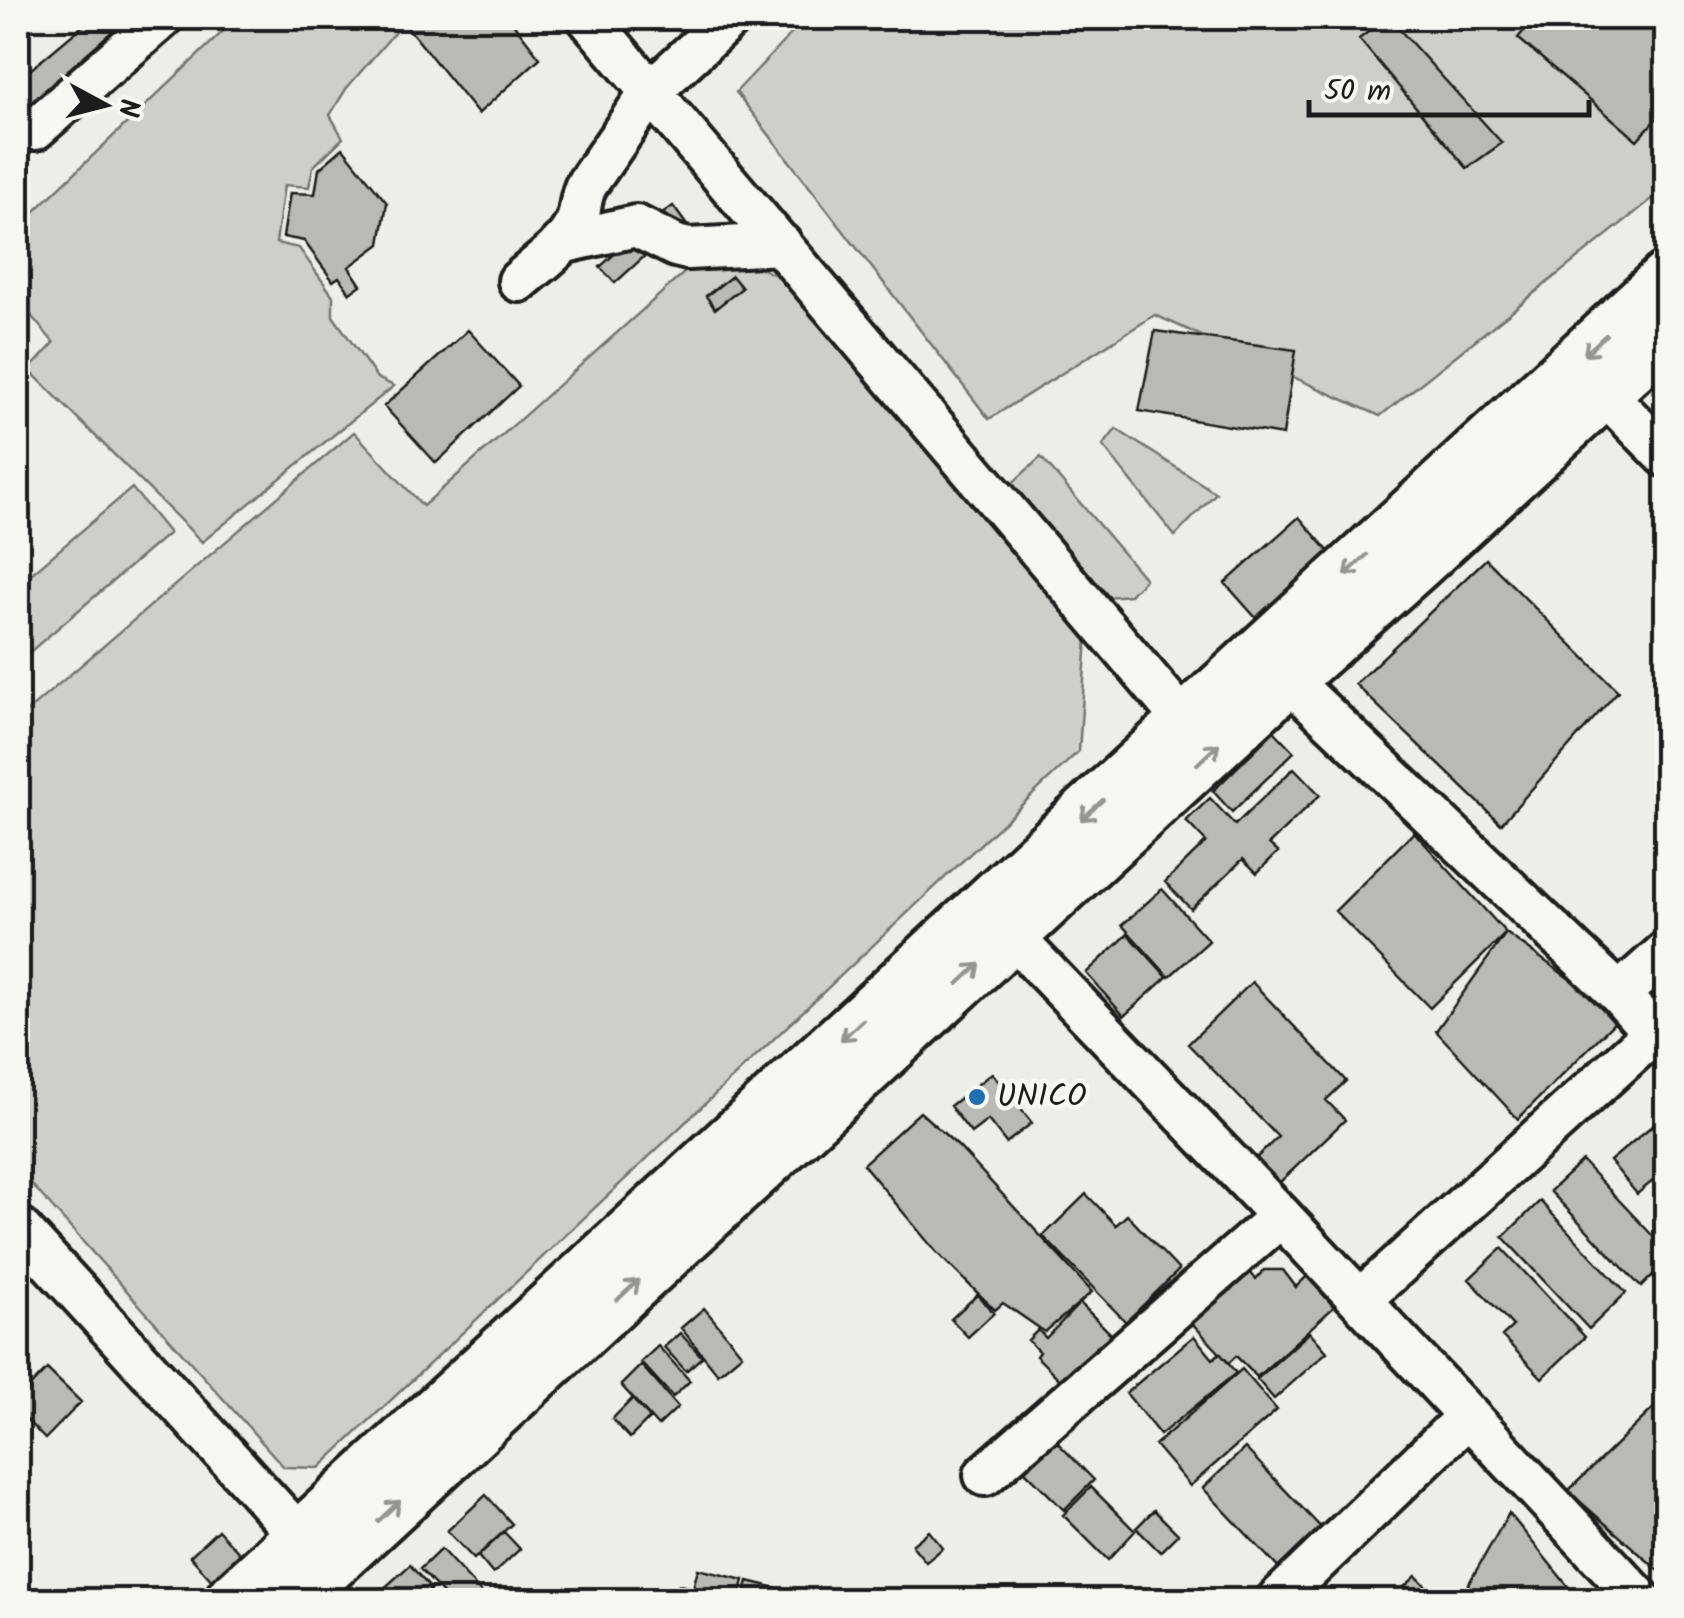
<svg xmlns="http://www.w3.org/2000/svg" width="1684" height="1618" font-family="Kalam,sans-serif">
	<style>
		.green { fill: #cececb; stroke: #757574; stroke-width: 2.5 }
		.building { fill: #b9b9b6; stroke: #1c1c1c; stroke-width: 2.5 }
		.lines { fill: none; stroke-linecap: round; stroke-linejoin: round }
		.minor-casing { stroke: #1c1c1c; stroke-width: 48 }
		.major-casing { stroke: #1c1c1c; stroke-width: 60 }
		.minor { stroke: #f6f6f2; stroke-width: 40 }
		.major { stroke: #f6f6f2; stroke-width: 52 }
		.oneway { stroke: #949492 }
		.poi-dot { fill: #1f6fb2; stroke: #f6f6f2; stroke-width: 4 }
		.labels { text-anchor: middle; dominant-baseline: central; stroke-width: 9; stroke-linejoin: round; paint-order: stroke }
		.poi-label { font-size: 32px; fill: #1c1c1c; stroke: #f6f6f2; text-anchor: start }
	</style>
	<rect width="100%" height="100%" fill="#edede9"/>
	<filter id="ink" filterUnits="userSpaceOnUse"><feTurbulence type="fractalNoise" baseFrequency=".01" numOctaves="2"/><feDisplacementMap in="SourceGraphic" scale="20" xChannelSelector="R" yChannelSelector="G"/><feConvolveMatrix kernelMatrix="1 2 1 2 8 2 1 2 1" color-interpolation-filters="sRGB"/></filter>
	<g filter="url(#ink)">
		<path class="green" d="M237,18h153l5,14 -49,57 -16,26 13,23 -30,29 -4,20 -25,-2 -8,58 23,5 34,48v20l44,62 17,8 -192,156 -173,-172 25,-27 -36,-43v-73z
			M806,18h860v170l-286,228 -225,-101 -166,104 -253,-327z
			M713,247l76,34 298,357 -8,113 -760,717 -35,-1 -266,-298v-450l336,-287 69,74z
			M1116,429l100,64 -41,43 -72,-90z
			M1041,457l104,122 -15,16 -24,2 -97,-111z
			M132,488l37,45 -151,129v-77z"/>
		<path class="building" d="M92,18h69l-143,126v-64z
			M400,18h109l31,40 -62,56z
			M1386,18h3l113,125 -35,25 -108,-129z
			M1534,18h132v90l-29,32 -119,-102z
			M343,148l44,55 -7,41 -31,23 12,18 -11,8 -11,-16 -6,4 -29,-40 -21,-4 7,-44 25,1 4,-25z
			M673,206l21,29 -36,-18z
			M642,229l15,16 -42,38 -15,-16z
			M732,276l10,12 -27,21 -9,-13z
			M468,330l51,56 -83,77 -52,-57z
			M1155,331l141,19 -13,85 -144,-24z
			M1299,517l31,36 -74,65 -31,-35z
			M1486,559l132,132 -117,133 -146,-140z
			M1274,731l20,21 -62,60 -19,-21z
			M1294,768l26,27 -51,49 9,8 -21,21 -14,-14 -52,50 -26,-27 41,-40 -20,-21 24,-23 25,27z
			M1414,832l92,101 -76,75 -95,-97z
			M1162,889l47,52 -40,36 -47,-52z
			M1506,933l115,83 -103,103 -82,-88z
			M1128,934l39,43 -43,39 -38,-43z
			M1252,982l94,99 -20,19 19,20 -68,65 -23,-25 24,-23 -90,-93z
			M992,1073l40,50 -26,20 -18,-23 -17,13 -21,-27z
			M920,1112l39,35 133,145 -47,40 -42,-29 -8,7 -58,-57 -74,-89z
			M1666,1114v56l-29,24 -27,-33z
			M1582,1161l84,89v12l-25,25 -91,-96z
			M1086,1194l30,31 11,-10 52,55 -53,52 -83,-86z
			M1540,1201l86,92 -37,36 -86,-92z
			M1502,1248l83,89 -43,41 -40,-42 11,-10 -44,-47z
			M1246,1268l10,11 8,-9h19l13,17 11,-11 27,31 -77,70 -21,-21 -7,7 -38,-41z
			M977,1295l17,18 -26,24 -17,-18z
			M1080,1303l36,36 -47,50 -33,-33 3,-4 -11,-12 10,-10 8,8z
			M704,1308l38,46 -24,20 -37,-46z
			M1310,1332l17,20 -53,47 -17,-20z
			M680,1333l22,24 -16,14 -22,-24z
			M1194,1336l19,23 7,-6 16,20 -76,62 -34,-42z
			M658,1346l32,35 -17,16 -32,-35z
			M641,1365l37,42 -20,19 -37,-41z
			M47,1369l34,33 -36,37 -27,-28v-12z
			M1242,1369l35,41 -87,76 -35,-41z
			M632,1399l18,19 -20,20 -18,-19z
			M1662,1400l4,3v174l-98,-86z
			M1054,1439l40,41 -30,30 -41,-41z
			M1245,1448l84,88 -42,41 -84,-89z
			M1091,1487l44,44 -27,29 -45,-45z
			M486,1495l26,29 -38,35 -27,-28z
			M1154,1510l24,24 -18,18 -24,-24z
			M1509,1513l70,87h-107l-8,-8z
			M218,1530l24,26 -28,27 -24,-27z
			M929,1531l14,17 -17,14 -14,-17z
			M504,1532l16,17 -27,25 -15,-18z
			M441,1549l47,51h-39l-29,-31z
			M410,1565l21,24 -13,11h-28l-9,-9z
			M698,1569l46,11 -5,20h-64l4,-15 14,3z
			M1416,1576l24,24h-50z
			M748,1581l49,12 -2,7h-52z
			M814,1591l38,6v3h-40z"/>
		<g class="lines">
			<defs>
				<path id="minor" d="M588,18l597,704
					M35,129l127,-111
					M561,243l75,-17 40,20 12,3 93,-5
					M519,281c18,-16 47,-35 57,-58 6,-13 3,-25 11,-39l64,-93 79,-73
					M1604,393l62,63
					M1288,679l331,315 47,53
					M1011,935l270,281 360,384
					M1619,994l47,-42
					M18,1227l301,330
					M1360,1300l294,-267
					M985,1475l296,-259
					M1277,1600l191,-184"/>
				<path id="major" d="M232,1600l1434,-1321
					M292,1600l996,-921 129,-115 249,-229"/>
			</defs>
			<use href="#minor" class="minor-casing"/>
			<use href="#major" class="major-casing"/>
			<use href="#minor" class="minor"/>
			<use href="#major" class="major"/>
		</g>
		<defs><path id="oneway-shaft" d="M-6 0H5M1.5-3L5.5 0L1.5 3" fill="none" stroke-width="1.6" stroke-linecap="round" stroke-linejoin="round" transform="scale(2.5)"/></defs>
		<g class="oneway">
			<use href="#oneway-shaft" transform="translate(1595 345) rotate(137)"/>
			<use href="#oneway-shaft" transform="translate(1356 565) rotate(137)"/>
			<use href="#oneway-shaft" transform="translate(1208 754) rotate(-43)"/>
			<use href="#oneway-shaft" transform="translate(1092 810) rotate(137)"/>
			<use href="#oneway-shaft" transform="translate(969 974) rotate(-43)"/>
			<use href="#oneway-shaft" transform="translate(852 1030) rotate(137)"/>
			<use href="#oneway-shaft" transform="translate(628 1290) rotate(-43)"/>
			<use href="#oneway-shaft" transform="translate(389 1511) rotate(-43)"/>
		</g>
	</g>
	<circle class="poi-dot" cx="977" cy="1097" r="10"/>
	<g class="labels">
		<g class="poi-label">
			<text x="997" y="1097">UNICO</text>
		</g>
	</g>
	<rect width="1684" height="1618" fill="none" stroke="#f6f6f2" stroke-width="60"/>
	<rect x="30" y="30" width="1624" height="1558" fill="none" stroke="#1c1c1c" stroke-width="4" filter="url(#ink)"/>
	<g transform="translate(105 105) rotate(97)" stroke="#f6f6f2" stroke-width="8" paint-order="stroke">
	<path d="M0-8L18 38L0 25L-18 38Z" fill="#1c1c1c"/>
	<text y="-15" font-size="28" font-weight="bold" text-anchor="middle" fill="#1c1c1c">N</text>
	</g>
	<path d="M1309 100v15h280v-15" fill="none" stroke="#1c1c1c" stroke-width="5"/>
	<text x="1324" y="100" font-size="30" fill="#1c1c1c" stroke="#f6f6f2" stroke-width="8" paint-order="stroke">50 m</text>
</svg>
